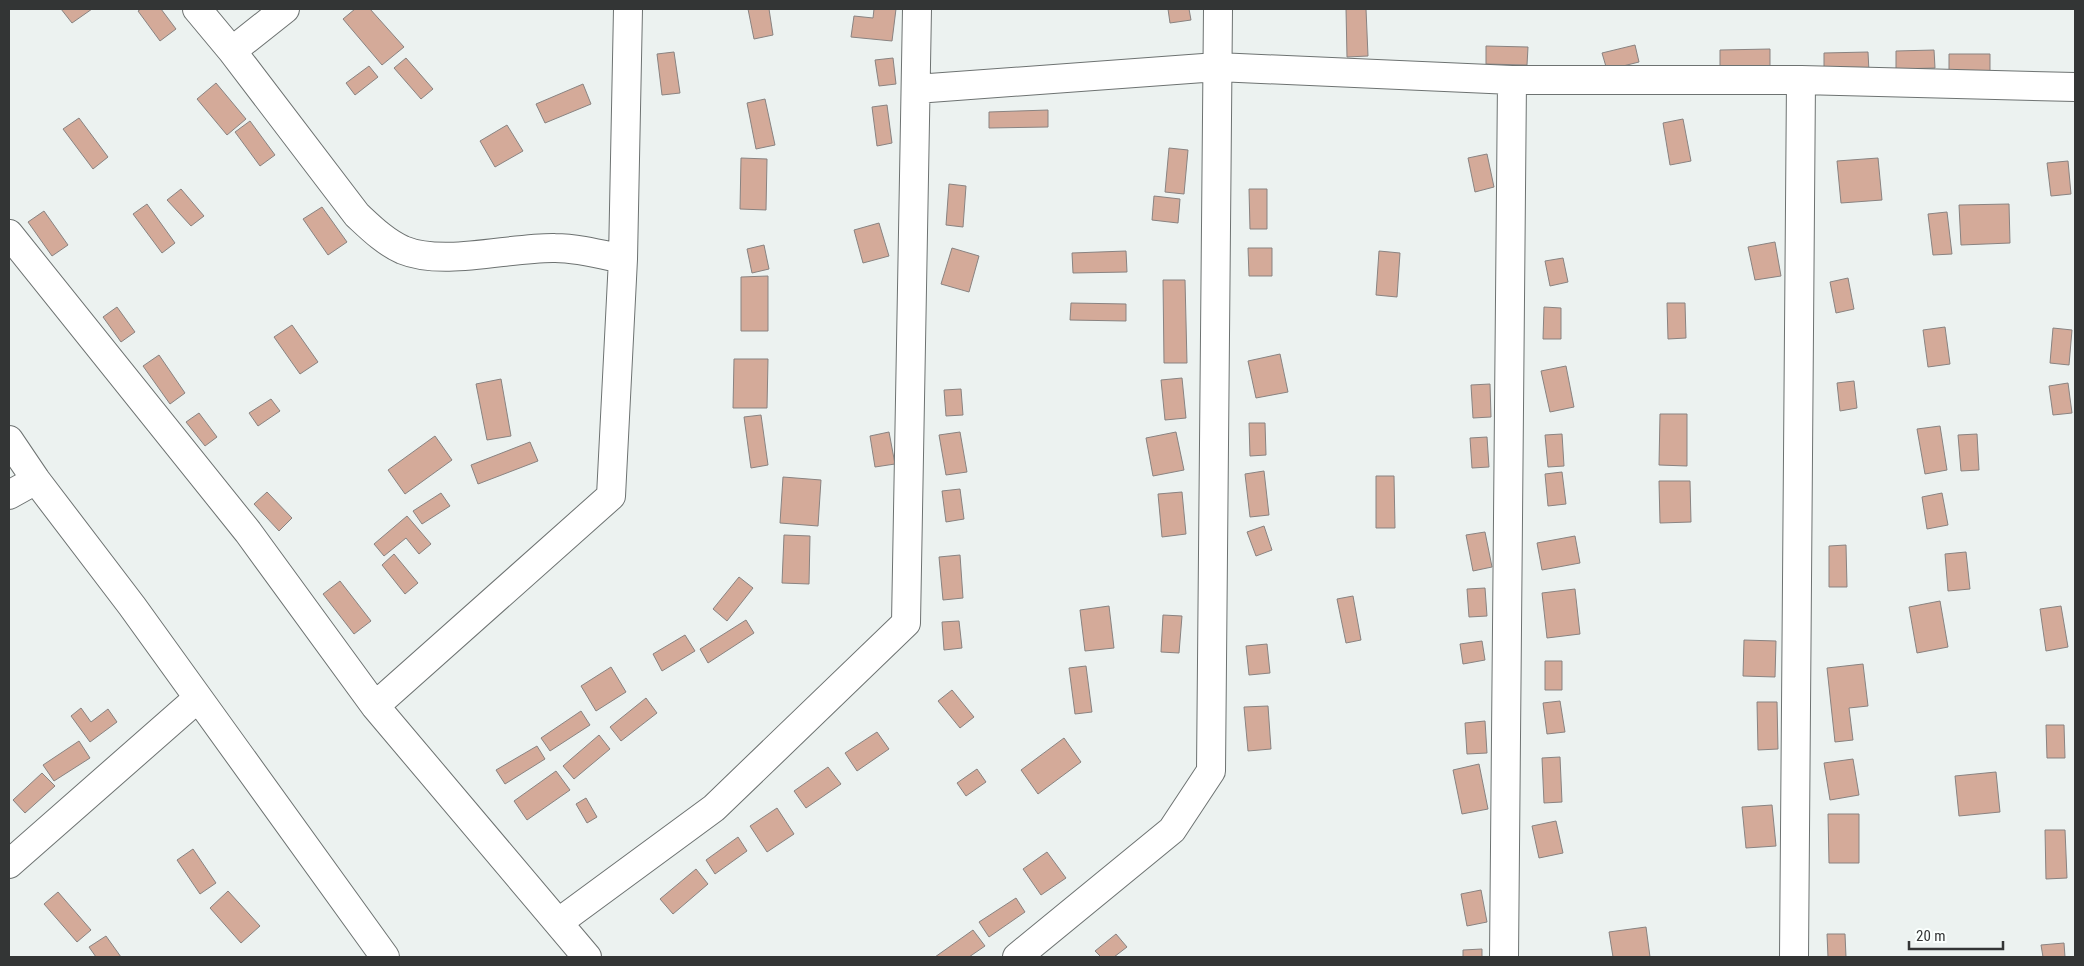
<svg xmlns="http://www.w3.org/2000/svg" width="2084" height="966" font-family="'Roboto Condensed',sans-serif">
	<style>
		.building { fill: #d4aa99; stroke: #898381 }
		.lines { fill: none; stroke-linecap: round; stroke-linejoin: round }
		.minor-casing { stroke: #6d7271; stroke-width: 30 }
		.minor { stroke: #fff; stroke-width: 28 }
	</style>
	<rect width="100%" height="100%" fill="#ecf2f0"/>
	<path class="building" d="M61,9h31l-20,14z
		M141,9h20l15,20 -16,12 -22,-30z
		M355,9h15l34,38 -22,18 -39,-46z
		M748,9h21l4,26 -19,4z
		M874,9h22l-4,32 -41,-4 3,-21 19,2z
		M1168,9h21l2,11 -21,3z
		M1346,9h20l2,47 -21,1z
		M1635,45l4,17 -32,8 -5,-17z
		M1486,46l42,1 -1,18 -41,-1z
		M1770,49v20h-50v-19z
		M1934,50l1,18 -39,1v-18z
		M674,52l6,41 -18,2 -5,-41z
		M1868,52l1,20h-45v-19z
		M1949,54h41v17h-41z
		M406,58l27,31 -12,10 -27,-31z
		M893,58l3,26 -17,2 -4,-26z
		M369,66l9,11 -23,18 -9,-12z
		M216,83l30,36 -19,16 -30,-36z
		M583,84l8,20 -46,19 -9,-19z
		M765,99l10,46 -19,4 -9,-46z
		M887,105l5,38 -15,3 -5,-39z
		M1048,110v17l-59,1v-16z
		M79,118l29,39 -15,12 -30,-40z
		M1683,119l8,42 -21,4 -7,-42z
		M250,121l25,34 -15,11 -25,-34z
		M507,125l16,26 -28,16 -15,-26z
		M1169,148l19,2 -4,44 -19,-2z
		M1487,154l7,33 -19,5 -7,-34z
		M741,158l26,1 -1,51 -26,-1z
		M1878,158l4,42 -41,3 -4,-42z
		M2068,161l3,33 -20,2 -4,-33z
		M949,184l17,2 -3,41 -17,-2z
		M181,189l23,27 -13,10 -24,-26z
		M1249,189h18v40h-17z
		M1154,196l26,3 -2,24 -26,-3z
		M147,204l28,39 -13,10 -29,-39z
		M2009,204l1,39 -49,2 -2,-40z
		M322,207l25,35 -19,13 -25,-36z
		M44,211l24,34 -16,11 -24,-34z
		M1947,212l5,42 -19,1 -5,-41z
		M879,223l10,33 -26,7 -9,-33z
		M1775,242l6,34 -26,4 -7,-33z
		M764,245l5,24 -17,4 -5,-24z
		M952,248l27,8 -10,36 -28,-8z
		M1248,248h24v28h-23z
		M1126,251l1,21 -54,1 -1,-20z
		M1379,251l21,2 -3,44 -21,-2z
		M1563,258l5,24 -18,4 -5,-25z
		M768,276v55h-27v-54z
		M1848,278l6,31 -18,4 -6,-31z
		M1163,280h22l2,83h-23z
		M1071,303l55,1v17l-56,-1z
		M1667,303h18l1,35 -18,1z
		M117,307l18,25 -14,10 -18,-25z
		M1544,307l17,1v31h-18z
		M292,325l26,37 -18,12 -26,-37z
		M1945,327l5,37 -22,3 -5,-37z
		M2053,328l19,2 -3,35 -19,-2z
		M1280,354l8,38 -32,6 -8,-37z
		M159,355l26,38 -15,11 -27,-38z
		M734,359h34l-1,49h-34z
		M1566,366l8,41 -24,5 -9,-41z
		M1182,378l4,40 -21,2 -4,-40z
		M501,379l10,57 -24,4 -11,-56z
		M1854,381l3,27 -17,3 -3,-28z
		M2068,383l4,30 -19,2 -4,-29z
		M1490,384l1,33 -18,1 -2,-33z
		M961,389l2,26 -17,1 -2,-26z
		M271,399l9,12 -22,15 -9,-13z
		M199,413l18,24 -12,9 -19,-24z
		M1660,414h27v52l-28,-1z
		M761,415l7,50 -17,3 -7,-51z
		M1249,423h16l1,32 -16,1z
		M1940,426l7,44 -22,4 -8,-45z
		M889,432l6,32 -20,3 -5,-31z
		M960,432l7,40 -21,3 -7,-40z
		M1176,432l8,38 -31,6 -7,-38z
		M1562,434l2,32 -16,1 -3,-32z
		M1977,434l2,36 -18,1 -3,-36z
		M435,436l17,24 -47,34 -17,-24z
		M1487,437l2,30 -17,1 -2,-30z
		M530,442l8,19 -60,23 -7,-19z
		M1264,471l5,44 -19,2 -5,-43z
		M1562,472l4,32 -18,2 -3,-32z
		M1376,476h18l1,52h-19z
		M783,477l38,3 -3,46 -38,-3z
		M1659,481h31l1,41 -31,1z
		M960,489l4,30 -18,3 -4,-31z
		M267,492l25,26 -13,13 -25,-27z
		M1182,492l4,42 -24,3 -4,-43z
		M441,493l9,13 -28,18 -9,-13z
		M1942,493l6,32 -21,4 -5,-32z
		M407,516l24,28 -12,10 -13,-16 -22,18 -10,-12z
		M1264,526l8,24 -16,6 -9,-24z
		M1485,532l7,35 -19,4 -7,-36z
		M784,535l26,1 -1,48 -27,-1z
		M1575,536l5,27 -38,7 -5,-27z
		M1846,545l1,42h-18v-41z
		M1966,552l4,37 -22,2 -3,-37z
		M394,554l24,29 -13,11 -23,-29z
		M960,555l3,43 -20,2 -4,-43z
		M739,577l14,11 -26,33 -14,-12z
		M340,581l31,40 -17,13 -31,-40z
		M1485,588l2,28 -18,1 -2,-28z
		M1575,589l5,45 -33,4 -5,-45z
		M1353,596l8,44 -15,3 -9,-44z
		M1940,601l8,46 -31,6 -8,-46z
		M1109,606l5,42 -29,3 -5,-41z
		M2061,606l7,41 -22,4 -6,-42z
		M1163,615l19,1 -3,37 -18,-1z
		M746,620l8,13 -46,30 -8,-14z
		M959,621l3,27 -18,2 -2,-28z
		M685,635l10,16 -33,20 -9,-17z
		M1744,640l32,1 -1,36 -32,-1z
		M1482,641l3,19 -22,4 -3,-20z
		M1267,644l3,29 -21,2 -3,-29z
		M1545,661h17v29h-17z
		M1863,664l5,42 -19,2 4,32 -18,2 -8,-74z
		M1086,666l6,46 -17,2 -6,-46z
		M611,667l15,25 -30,19 -15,-25z
		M952,690l22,27 -14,11 -22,-27z
		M646,698l11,15 -36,28 -11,-14z
		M1560,701l5,31 -18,2 -4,-31z
		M1757,702h20l1,47 -20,1z
		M1268,706l3,43 -23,2 -4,-44z
		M81,708l10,14 17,-13 9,13 -27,20 -19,-26z
		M581,711l9,14 -40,26 -9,-13z
		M1485,721l2,32 -20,1 -2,-31z
		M2046,725h18l1,33h-18z
		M877,732l12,17 -32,22 -12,-18z
		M599,735l11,14 -36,30 -11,-13z
		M1064,738l17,24 -43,32 -17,-24z
		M79,741l11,17 -36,23 -11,-16z
		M537,746l8,13 -40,25 -9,-14z
		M1560,757l2,45 -18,1 -2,-45z
		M1853,759l6,36 -29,5 -6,-37z
		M1479,764l9,45 -26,5 -9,-44z
		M828,767l13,17 -35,24 -12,-17z
		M977,769l9,13 -20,14 -9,-13z
		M556,771l14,19 -43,30 -13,-19z
		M1996,772l4,40 -41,4 -4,-40z
		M42,773l13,13 -30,27 -12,-13z
		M586,798l11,19 -10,6 -11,-19z
		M1772,805l4,41 -30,2 -4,-41z
		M777,808l17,26 -27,18 -17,-26z
		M1828,814h31v49h-30z
		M1556,821l7,32 -24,5 -7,-32z
		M2045,830h20l2,48 -21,1z
		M738,837l9,14 -32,23 -9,-14z
		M193,849l23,34 -16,11 -23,-34z
		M1047,852l19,26 -25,17 -18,-26z
		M696,869l12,15 -35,30 -13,-15z
		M1481,890l6,32 -20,4 -6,-32z
		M228,891l32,35 -19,17 -31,-35z
		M58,892l33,38 -14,12 -33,-38z
		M1016,898l9,14 -36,25 -10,-15z
		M1646,927l4,30h-37l-4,-25z
		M973,930l12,16 -16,11h-34z
		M1116,934l11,13 -13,10h-13l-6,-6z
		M1827,934h18l1,23h-18z
		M106,936l15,21h-25l-7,-10z
		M2064,943l1,14h-22l-2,-12z
		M1482,949v8h-19v-7z"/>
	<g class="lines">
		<defs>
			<path id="minor" d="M197,9l35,42 125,164c14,13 28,27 46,35 41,17 107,-3 152,-2 22,0 45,6 68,11
				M232,51l53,-42
				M916,89l301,-22 295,13h289l274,7
				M9,234l239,298 127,174 212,251
				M9,440l27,40 96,126 253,351
				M9,495l27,-15
				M375,706l236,-210 12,-237 5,-250
				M9,864l189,-166
				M559,922l155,-114 192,-185 11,-614
				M1017,957l155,-127 39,-59 7,-762
				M1504,957l8,-877
				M1794,957l7,-877"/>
		</defs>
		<use href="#minor" class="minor-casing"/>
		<use href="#minor" class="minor"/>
	</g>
	<rect width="2084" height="966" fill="none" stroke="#333535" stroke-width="20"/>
	<path d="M1909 941v8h94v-8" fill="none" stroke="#333535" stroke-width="2.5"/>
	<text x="1916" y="941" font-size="15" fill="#333535" stroke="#fafffd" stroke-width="4" paint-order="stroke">20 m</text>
</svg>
